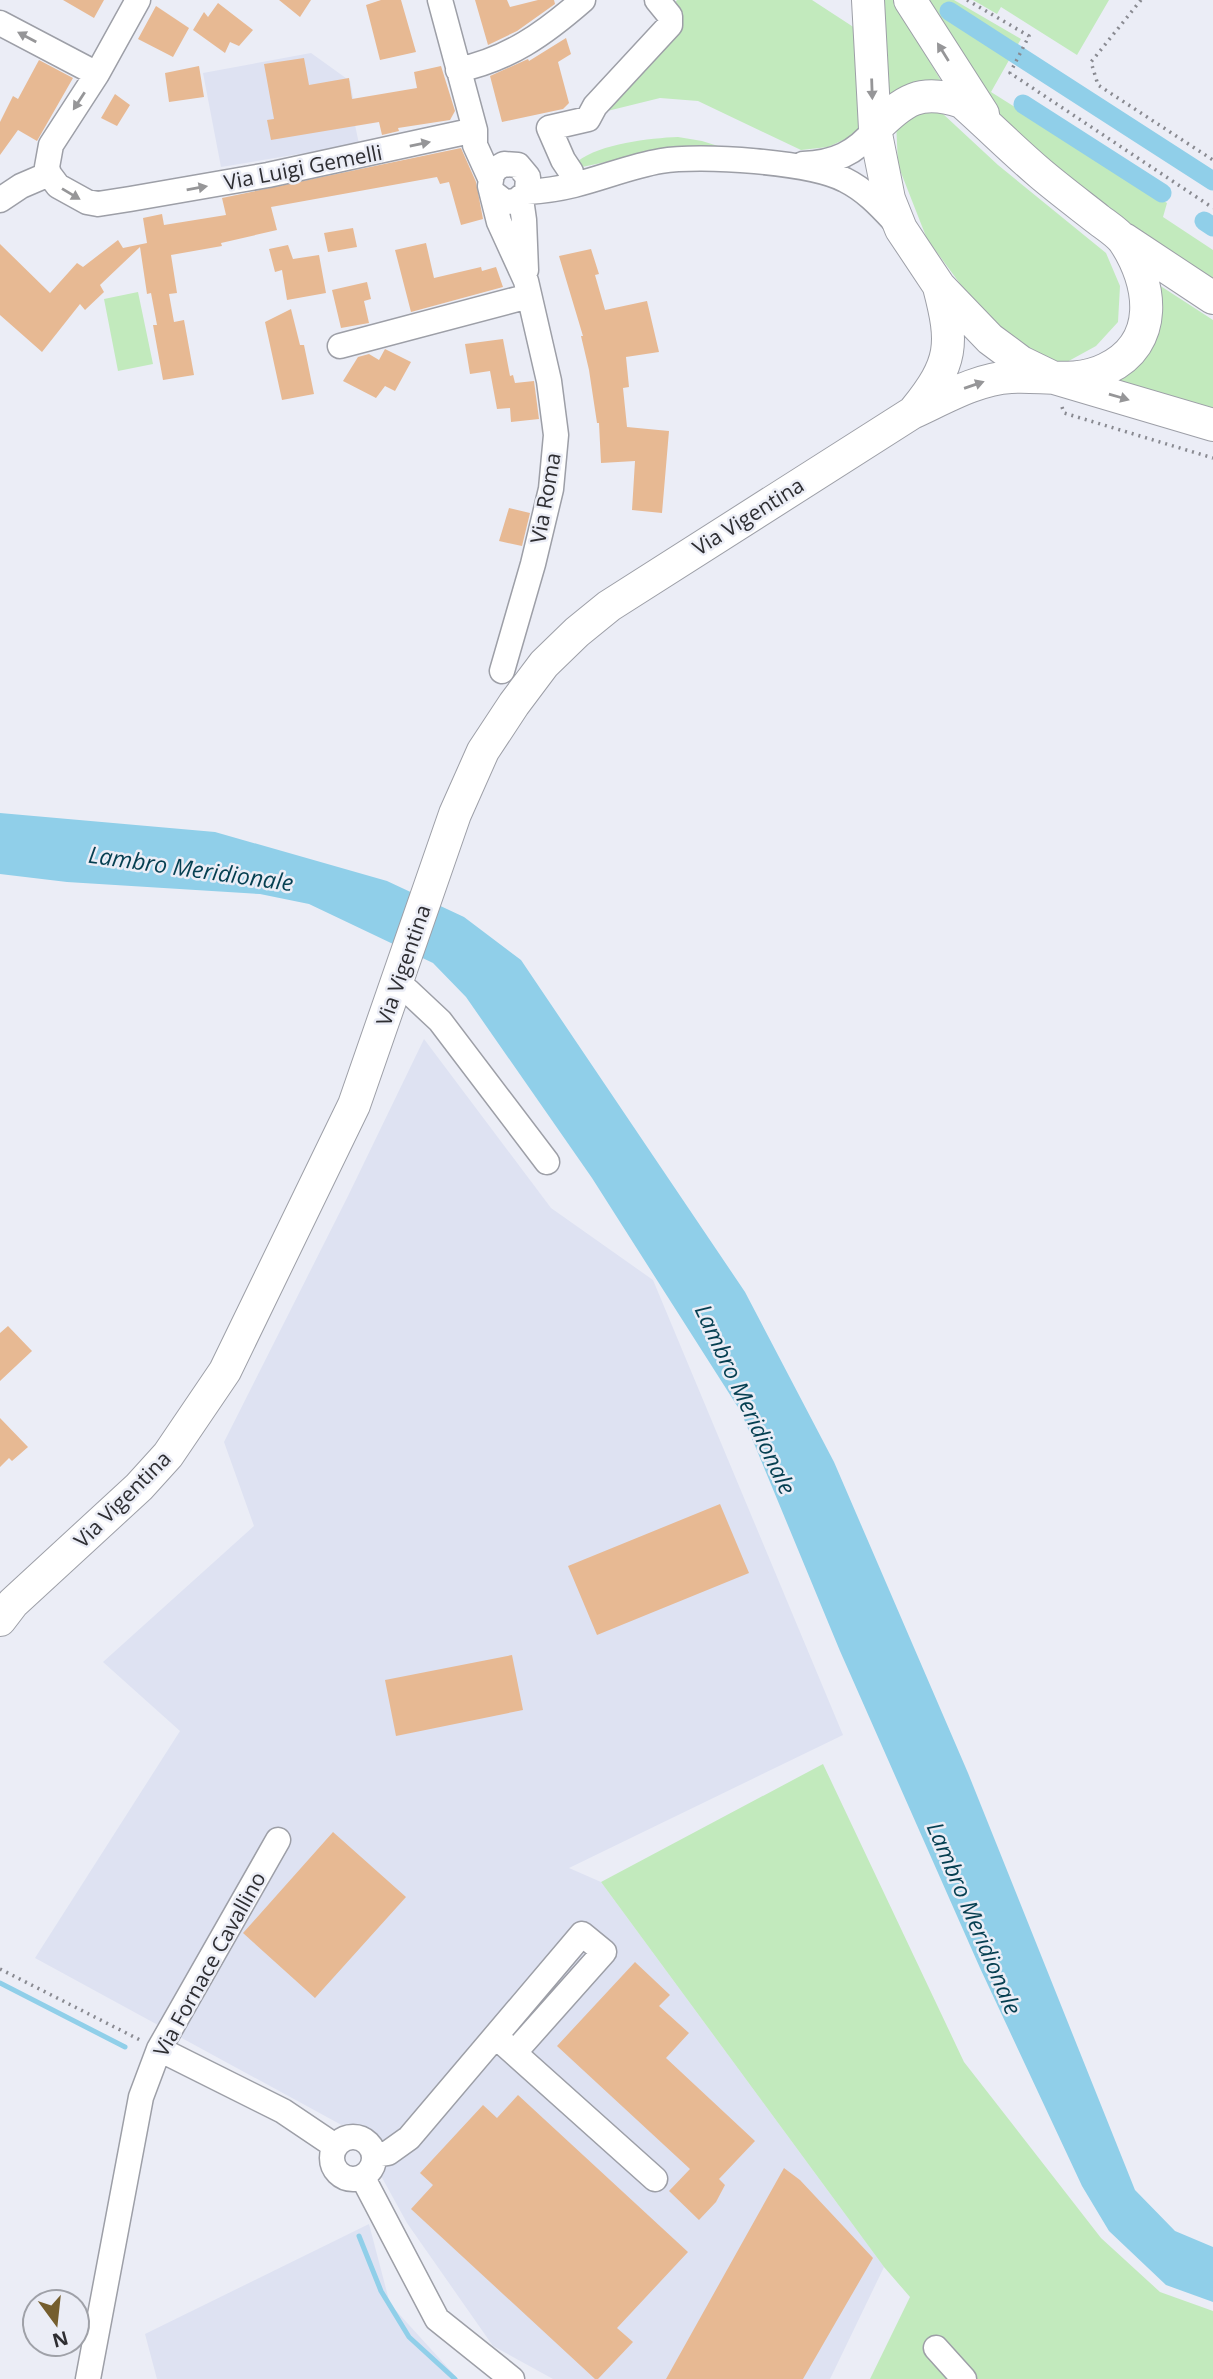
<svg xmlns="http://www.w3.org/2000/svg" width="1213" height="2379" font-family="'Open Sans',sans-serif">
	<style>
		.built { fill: #dee2f2 }
		.green { fill: #c2eabd }
		.water { fill: #90cfe9 }
		.lines { fill: none; stroke-linecap: round; stroke-linejoin: round }
		.stream { stroke: #90cfe9; stroke-width: 5 }
		.canal { stroke: #90cfe9; stroke-width: 19 }
		.building { fill: #e7b993 }
		.minor-casing { stroke: #9d9fa7; stroke-width: 27 }
		.major-casing { stroke: #9d9fa7; stroke-width: 34 }
		.path { stroke: #898a91; stroke-width: 3.5; stroke-dasharray: 2 5; stroke-linecap: butt }
		.minor { stroke: #fff; stroke-width: 24 }
		.major { stroke: #fff; stroke-width: 32 }
		.oneway { fill: #969698 }
		.labels { text-anchor: middle; dominant-baseline: central; stroke-width: 5; stroke-linejoin: round; paint-order: stroke }
		.street-label { font-size: 21px; fill: #2e2e32; stroke: #ebedf6 }
		.water-label { font-size: 23px; font-style: italic; fill: #053f51; stroke: #ebedf6 }
	</style>
	<rect width="100%" height="100%" fill="#ebedf6"/>
	<path class="built" d="M311,53l39,28 7,38 -3,1 5,24 -138,23 -18,-94z
		M424,1039l127,169 102,72 190,455 -274,133 32,14 283,385 -54,112h-277l-60,-33 -86,-123 -49,-89 -323,-176 145,-227 -77,-69 151,-136 -30,-84 124,-246z
		M369,2224l21,80 68,75h-301l-12,-45z"/>
	<path class="green" d="M677,0h135l46,30 2,98 -8,8 -24,11 -27,3 -103,-49 -38,-3 -81,20z
		M876,0h17l50,84 -62,22z
		M926,0h28l67,39 -30,53 176,111 -4,14 50,33v33l-169,-117 -34,-31z
		M973,0h136l-32,55 -76,-48 -4,7z
		M923,110l19,3 56,52 108,88 14,33 -2,36 -22,24 -31,17 -35,-6 -52,-49 -51,-69 -29,-74 -2,-43z
		M678,137l24,4 32,10 -90,3 -62,13 -4,-2v-4c22,-17 72,-23 100,-24z
		M1159,285l54,35v90l-99,-29z
		M138,292l15,72 -35,7 -14,-72z
		M823,1764l141,298 137,176 59,54 53,19v68h-343l40,-82 -26,-30 -283,-385z"/>
	<path class="water" d="M0,813l215,19 172,49 77,36 57,43 224,332 89,170 134,311 167,417 40,41 38,16v55l-47,-17 -57,-54 -27,-45 -102,-218 -140,-317 -99,-239 -149,-234 -126,-181 -33,-34 -124,-59 -49,-10 -193,-12 -67,-8z"/>
	<g class="lines">
		<path class="stream" d="M0,1983l125,64
			M359,2236l22,55 28,46 46,42"/>
		<path class="canal" d="M949,11l264,170
			M1023,104l139,89
			M1204,221l9,6"/>
	</g>
	<path class="building" d="M63,0h41l-10,18z
		M279,0h32l-11,17z
		M381,0h20l15,52 -36,8 -14,-55z
		M475,0h32l3,7 28,-7h16l1,4 -38,27 -29,14z
		M218,3l35,27 -14,16 -9,-4 -5,11 -32,-23 11,-18 4,5z
		M156,6l33,22 -16,29 -35,-18z
		M566,38l5,16 -13,8 11,41 -6,6 -61,13 -12,-46 38,-17 1,2z
		M304,58l5,27 40,-7 3,21 65,-11 -3,-16 27,-6 14,45 -5,9 -52,8 1,3 -17,4 -3,-13 -108,18 -4,-20 7,-1 -10,-55z
		M39,60l34,18 -36,63 -19,-11 -18,25v-33l13,-26 5,3z
		M199,66l5,31 -35,5 -4,-29z
		M115,94l15,11 -13,21 -16,-8z
		M461,148l15,34 7,37 -22,6 -12,-43 -9,2 -3,-7 -166,30 6,23 -56,13 1,3 -51,9 6,38 -8,1 5,28 10,-2 10,55 -31,5 -10,-55h4l-6,-32 -4,1 -7,-47 -40,38 4,7 -19,18 -5,-6 -38,48 -42,-37v-71l50,49 27,-30 6,4 35,-27 5,8 24,-5 -4,-25 19,-4 2,11 62,-10 -4,-17z
		M353,228l4,19 -29,5 -4,-19z
		M426,243l8,35 47,-11 1,4 14,-4 7,20 -92,25 -16,-62z
		M288,245l5,14 26,-4 7,38 -39,7 -5,-30 -7,2 -6,-23z
		M591,249l8,25 -4,1 10,35 42,-9 12,51 -33,5 3,30 -6,1 4,39 42,4 -7,82 -30,-3 3,-49 -34,2 -2,-40h-2l-8,-53 -8,-34h2l-24,-80z
		M367,282l4,17 -7,2 5,22 -28,5 -9,-38z
		M291,309l9,36h4l10,49 -32,6 -17,-78z
		M503,339l7,37 3,-1 2,8 19,-2 5,38 -28,3 -1,-14 -13,1 -7,-38 -20,3 -5,-30z
		M385,349l26,13 -16,29 -10,-5 -9,12 -33,-17 15,-24 11,-3 10,6z
		M509,508l21,5 -8,33 -23,-5z
		M8,1326l24,25 -32,30v-48z
		M0,1418l28,29 -16,14 -3,-3 -9,9z
		M720,1504l29,69 -152,62 -29,-69z
		M512,1655l11,55 -127,26 -11,-56z
		M333,1832l73,65 -91,101 -72,-65z
		M635,1962l35,33 -11,11 30,27 -23,25 89,83 -36,38 6,6 -9,17 -17,18 -30,-29 21,-22 -133,-123z
		M518,2095l170,157 -71,76 16,14 -35,37h-3l-184,-170 22,-24 -13,-12 63,-68 14,13z
		M784,2168l16,12 73,78 -70,121h-137z"/>
	<g class="lines">
		<defs>
			<path id="minor" d="M138,0l-41,74 -46,71 -4,22 2,7 9,12 29,16 11,2 32,-5 138,-24 207,-45
				M440,0l35,130v15l15,33
				M0,23l97,51
				M458,70c51,-11 86,-36 125,-70
				M803,164c31,-1 53,-11 72,-35
				M571,172l-8,-12 -14,-32 39,-9 7,-13 75,-81v-9l-13,-16
				M492,192l13,10 11,-1 11,-9 1,-15 -10,-12 -14,-1 -7,4 -5,6 -2,12 9,36 27,59 23,100 7,54 -5,54 -18,75 -31,107
				M527,192c16,-1 31,-3 47,-7 29,-7 57,-19 87,-24 39,-7 150,1 184,19 20,10 34,25 49,41
				M521,199l3,21 2,50
				M0,200l21,-14 28,-12
				M340,346l189,-50
				M396,987l12,4 32,30 107,141
				M502,2042l153,137
				M159,2049l124,62 52,35
				M332 2158a21 21 0 1 1 42 0a21 21 0 1 1-42 0Z
				M375,2155l13,-2 21,-15 173,-204 22,18 -89,100
				M363,2178l74,141 75,60
				M936,2348l28,31
				M88,2379l53,-282 18,-48 119,-209"/>
			<path id="major" d="M868,0l7,129 14,70 12,30 38,57 51,53 31,23 33,16 159,47
				M910,0l73,114
				M1124,239l89,59
				M915,410c38,-47 39,-66 24,-123
				M0,1620l13,-17 126,-116 29,-32 57,-84 129,-266 101,-291 28,-63 31,-47 30,-40 33,-32 32,-26 303,-193c31,-14 64,-34 99,-36 31,-2 66,7 95,-8 55,-26 46,-86 18,-128 -6,-8 -17,-15 -25,-21 -19,-15 -39,-30 -58,-46 -27,-23 -52,-48 -79,-72 -42,-14 -58,-2 -87,27"/>
		</defs>
		<use href="#minor" class="minor-casing"/>
		<use href="#major" class="major-casing"/>
		<path class="path" d="M967,0l62,36 -19,37 203,135
			M1141,0l-50,62 7,23 115,75
			M1062,407l2,6 149,45
			M0,1969l142,72"/>
		<use href="#minor" class="minor"/>
		<use href="#major" class="major"/>
	</g>
	<defs><path id="oneway-solid" d="M-6-.8H1V-3.2L6.5 0L1 3.2V.8H-6Z" transform="scale(1.75)"/></defs>
	<g class="oneway">
		<use href="#oneway-solid" transform="translate(27 37) rotate(-152)"/>
		<use href="#oneway-solid" transform="translate(943 52) rotate(-122)"/>
		<use href="#oneway-solid" transform="translate(872 89) rotate(88)"/>
		<use href="#oneway-solid" transform="translate(79 101) rotate(123)"/>
		<use href="#oneway-solid" transform="translate(420 144) rotate(-12)"/>
		<use href="#oneway-solid" transform="translate(197 188) rotate(-10)"/>
		<use href="#oneway-solid" transform="translate(71 194) rotate(31)"/>
		<use href="#oneway-solid" transform="translate(974 385) rotate(-19)"/>
		<use href="#oneway-solid" transform="translate(1119 397) rotate(16)"/>
	</g>
	<g class="labels">
		<g class="street-label">
			<text transform="translate(303 167) rotate(-11)">Via Luigi Gemelli</text>
			<text transform="translate(545 498) rotate(-80)">Via Roma</text>
			<text transform="translate(748 516) rotate(-32)">Via Vigentina</text>
			<text transform="translate(403 965) rotate(-71)">Via Vigentina</text>
			<text transform="translate(122 1499) rotate(-45)">Via Vigentina</text>
			<text transform="translate(209 1964) rotate(-61)">Via Fornace Cavallino</text>
		</g>
		<g class="water-label">
			<text transform="translate(191 868) rotate(8)">Lambro Meridionale</text>
			<text transform="translate(746 1399) rotate(65)">Lambro Meridionale</text>
			<text transform="translate(975 1918) rotate(67)">Lambro Meridionale</text>
		</g>
	</g>
	<g transform="translate(56 2323) rotate(165)"><circle r="33" fill="#ebedf6" stroke="#9fa1a8" stroke-width="2"/>
	<path d="M0-5L12 26L0 18L-12 26Z" fill="#755e2e"/>
	<text y="-10" font-size="19" font-weight="bold" text-anchor="middle" fill="#2e2e32">N</text>
	</g>
</svg>
